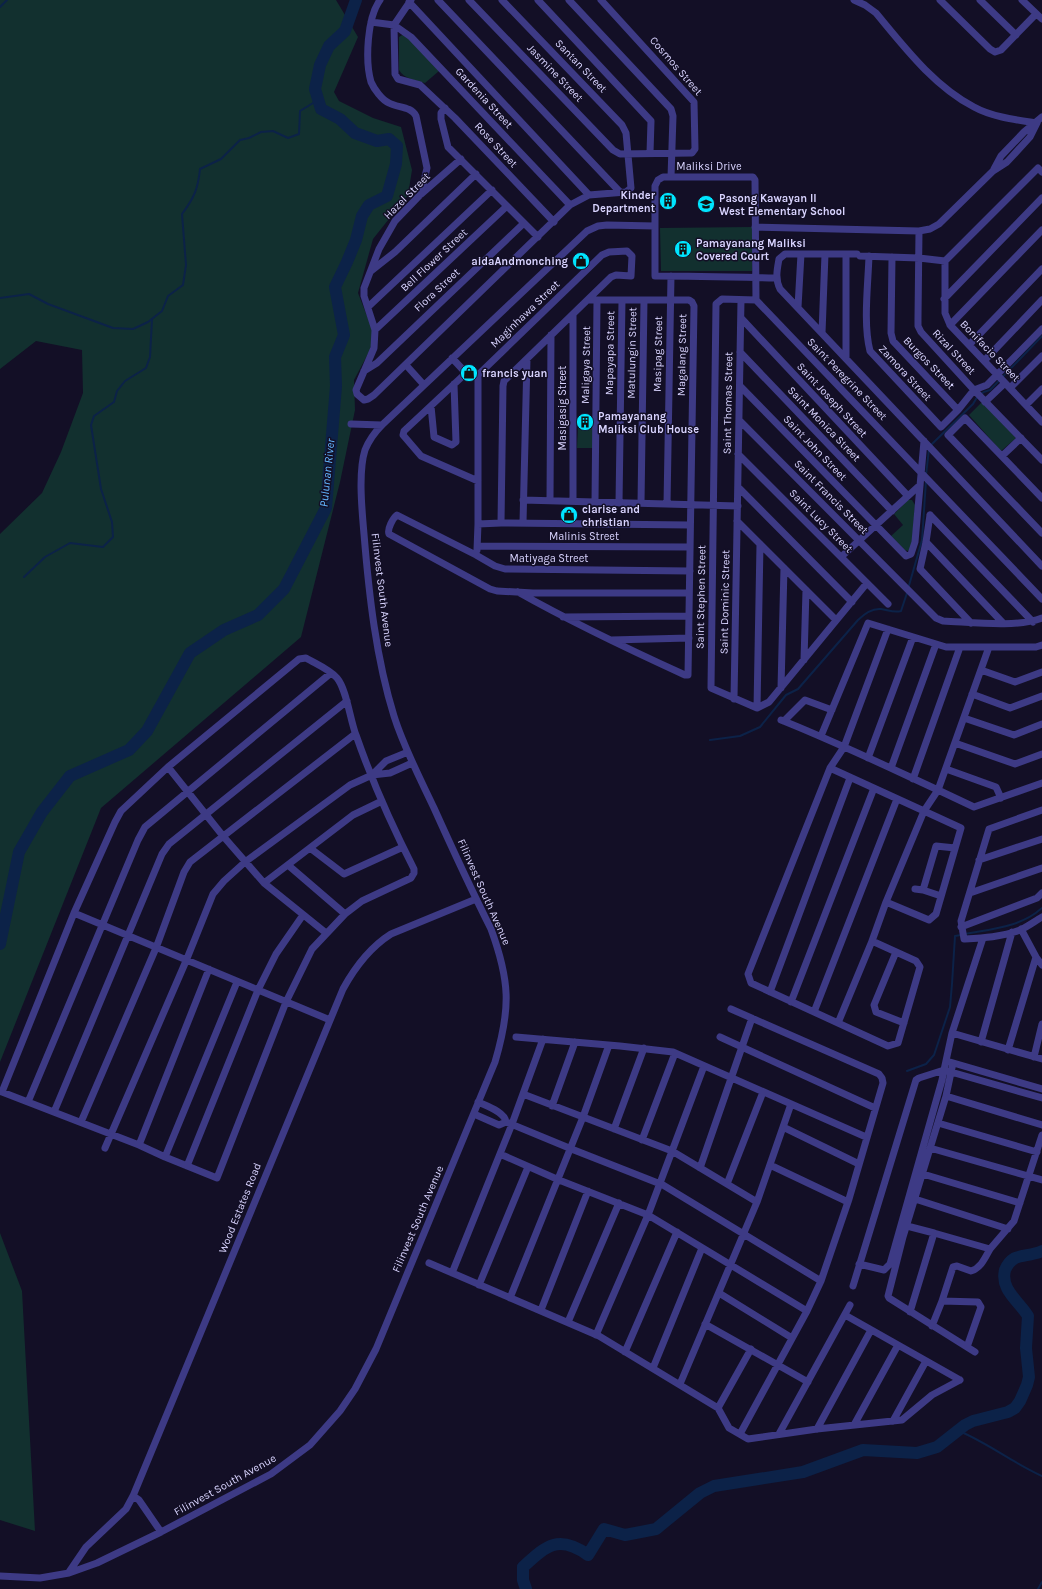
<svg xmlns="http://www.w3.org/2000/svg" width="1042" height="1589" font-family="Karla,sans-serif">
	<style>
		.green { fill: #12302f }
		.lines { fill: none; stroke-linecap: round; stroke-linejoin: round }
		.stream { stroke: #0c2248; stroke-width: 2 }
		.river { stroke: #0c2248; stroke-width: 12 }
		.minor { stroke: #3d3a85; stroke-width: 7 }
		.labels { text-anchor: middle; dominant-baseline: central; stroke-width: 3; stroke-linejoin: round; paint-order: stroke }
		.street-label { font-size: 11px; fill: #d9d4ff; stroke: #130f26 }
		.poi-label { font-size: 11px; font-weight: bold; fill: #d9d4ff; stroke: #130f26; text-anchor: start }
		.water-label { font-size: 12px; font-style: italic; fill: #62b6ff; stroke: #130f26 }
	</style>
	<rect width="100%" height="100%" fill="#130f26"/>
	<path class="green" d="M0,0h336l22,37 -24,55 5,9 34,17 28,9 11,43 -4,25 -35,44 -15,54 16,41 -4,16 -16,30 1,30 -15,72 -39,155 -200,171 -101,254v-528l42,-41 19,-41 22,-59 -1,-43 -46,-9 -36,28z
		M404,34l35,37 -14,12c-9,-3 -21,-4 -26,-13v-33z
		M752,227v44h-91l-1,-43z
		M982,402l34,36 -15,13 -32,-36z
		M578,428h16v20h-17z
		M908,500h4l3,5 -3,39 -1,5 -3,2 -3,-1 -14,-14 12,-11 -9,-11z
		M0,1233l22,58 13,240 -35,-11z"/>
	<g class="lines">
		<path class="stream" d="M0,7l7,-7
			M0,298l29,-4 19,10 65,24 20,1 15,-7 14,-11 6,-15 15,-11 3,-20 -4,-51c12,-16 16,-25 18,-45l21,-10 19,-19 9,-2 12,-6 12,-1 15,7 11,-4 1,-23 18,-11
			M931,445l42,-41c4,-8 8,-12 17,-14l52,-54
			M926,475l3,-26
			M24,577l21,-20 25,-14 33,4 10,-10 -1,-15 -11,-33 -10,-64 3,-9 20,-14 3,-11 8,-10 21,-13 4,-11 2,-38
			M908,589l14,-49 4,-59
			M710,740l30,-4 20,-9 26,-32 12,-6 60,-69c6,-6 14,-12 23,-11 7,1 13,4 20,2l6,-18
			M965,934c27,-5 56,-7 77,-26
			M907,1071l19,-7 8,-9 16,-48 2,-23 3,-48 6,-1
			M959,1431c29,12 54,32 83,45
			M1038,1589l4,-7"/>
		<path class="river" d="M0,944l19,-92 23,-40 28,-36 59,-26 18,-19 43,-78 34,-23 34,-15 26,-26 42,-81 10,-122 -1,-29 9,-22 -9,-48 12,-25 9,-22 6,-24 7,-11 18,-9 9,-32 1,-18 -8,-7 -12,2 -22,-8 -15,-14 -19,-10 -6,-20 5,-24 9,-19 16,-15 11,-31
			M526,1589l-3,-9v-13c23,-21 35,-33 65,-12l16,-26 21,6 31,-6 44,-36 14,-7 89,-14 60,-22 54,3 20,-6 28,-22 8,-4 35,-9 7,-4 5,-7 7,-16 2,-8 -3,-29 2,-32c-9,-15 -28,-26 -23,-46 2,-5 5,-9 10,-12 8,-3 19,-3 27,-7"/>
		<path class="minor" d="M380,0c-13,18 -15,61 -9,82 3,7 11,18 18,21 9,5 22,3 27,13l11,52 -6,26
			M411,0l-17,25 1,49 3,5 22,6 35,33 99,104
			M438,0l182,192
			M469,0l144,150 7,4 72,-1 3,-4 -1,-47 -93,-102
			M538,0l113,121 -1,32
			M569,0l102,109 2,7 -2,61
			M854,0l11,5 11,8c29,35 58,73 98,94 18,10 43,13 63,16
			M940,0l50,49 5,3 6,-2 35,-36
			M980,0l36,35
			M1022,0l20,19
			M409,2l180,193
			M371,22l23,3 17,12 159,168
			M445,108l-4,5v6l7,28 90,90
			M461,159l-41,36 -25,26 -16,28 -15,39v8l11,34 -1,18 -18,42 1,4 7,6 4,-1 6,-4 196,-190 19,-10 37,-3 5,-4 -5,-55 -4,-8 -120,-125
			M994,169l7,-13 23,-24 18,-15
			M755,227l164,4 11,-2 9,-5 54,-53 14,-9 23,-25 7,-14
			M919,231l-1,87v8l3,6 53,58 68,70
			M846,254v104
			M857,254h-72l-6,5c-2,11 -4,20 1,30l262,277
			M860,256l59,2 26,3
			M869,256c-1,29 -6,68 1,95l71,76 17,-17 16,-20 13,-5 55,-56
			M892,257l-1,76 2,8 65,69
			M945,261v52l5,12 92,97
			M945,261l93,-93 4,4
			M371,271l24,-19 81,-78
			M944,299l98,-101
			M756,300l-34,-1 -6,5 -5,384 46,20 12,-6 98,-119
			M756,300l-1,-120 -2,-3h-90l-5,3 -3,6v90c41,0 81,1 121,2
			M756,300l286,299
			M368,307l124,-117
			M798,307l3,-53
			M741,318l167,178
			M950,325l92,-95
			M375,330l132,-124
			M822,333l3,-79
			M969,345l73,-76
			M740,352l152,159
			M452,358l14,15 12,2
			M984,361l58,-61
			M406,365l18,20
			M364,371l13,-8 147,-140
			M466,373l-62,58 -1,4 18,21 57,25
			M478,375l124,-120 7,-3 18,-1 5,5 -1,20 -15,-1 -5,2 -107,104 -1,5 -2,137
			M740,386l166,170 5,-2 4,-12 9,-101
			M1010,388l32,-32
			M985,402l20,-19
			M1026,405l16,-16
			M431,406l3,31 18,8 4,-3 -2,-58
			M739,420l197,198 7,3c27,1 74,7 99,-3
			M351,424l31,1
			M738,454l150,150
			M1002,456l19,-18
			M738,487l114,115
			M1042,498l-77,-80 -17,17 94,98
			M523,500l215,6
			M550,500l1,-165
			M573,501v-186
			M595,502l2,-202
			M619,503l3,-203
			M641,503l3,-203
			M667,504l4,-228
			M930,515l103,107
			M930,515l-4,27 -6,27 51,54
			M737,521l99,99
			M523,523l4,-164
			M478,524l23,-1 189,2
			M926,542l77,81
			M478,546l212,1
			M477,550l1,-26v-149
			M841,557l79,-72
			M518,592c55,31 110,57 167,83h3l6,-369 -2,-4 -3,-2h-100
			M689,593h-156l-36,-2 -7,-2 -101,-55c-2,-5 4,-16 8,-19l79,40 19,11 10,3 185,2
			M563,617l126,-1
			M611,640l78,-2
			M989,647l-51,143 36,17 68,-24
			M306,658c10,6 23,11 31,20 10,12 13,42 19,57 16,46 36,91 58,134v4l-3,5 -49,23 -17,13 -33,35 -26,53 -69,176 -52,-21 -26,-12 -137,-53 72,-179 41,-91 6,-11 47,-44 131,-108z
			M804,660l2,-70
			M981,670l34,12 27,-10
			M781,688l3,-120
			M972,694l38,14 32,-12
			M734,699l7,-399
			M757,708l3,-164
			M964,718l50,17 28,-11
			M781,720c53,21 105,46 157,70l-14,21 37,17 -25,86 -7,6 -43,-18 38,-91 -94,-43 14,-21 44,-118
			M784,721l21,-21 27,10
			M821,736l47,-113 78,24h90l6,-2
			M955,743l60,21 27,-10
			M868,758l45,-121
			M168,767l55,69 41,47 62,50
			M830,768l-82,206 3,9 137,63 10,-3 22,-76 -4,-6 -44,-20 14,-39
			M891,768l45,-124
			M946,769l50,18 5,11
			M372,775l14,-14 22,-9
			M913,779l47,-132
			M1042,810l-53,19 -28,92 3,18c18,-1 38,-2 56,-9 7,-3 15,-9 22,-13
			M310,848l34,26 59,-27
			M979,860l63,-21
			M288,865l57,49
			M264,883l89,-68 29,-14
			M915,889l8,1 13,-44 19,2
			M923,890l18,6
			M970,893l72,-25
			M74,913l256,107
			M961,927l76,-29 5,-5
			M1021,929l15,28
			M983,938l-31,95 90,26
			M896,952l-22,53 2,7 28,11
			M770,992l80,-214
			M791,1002l83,-214
			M731,1009l148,65 3,4 1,5 -34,116 -28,82 -14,30 -67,123
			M814,1012l83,-213
			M838,1023l34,-82
			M516,1037l104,9 53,6 193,85
			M720,1037l155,71
			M981,1042l31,-110
			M1008,1050l28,-93 6,8
			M1034,1057l8,-33
			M950,1062l92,27
			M953,1063l-7,33 -43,141 -15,59 1,2 86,54
			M523,1094l149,57 85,51
			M946,1096l96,29
			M28,1102l110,-262 7,-13 186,-154
			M552,1106l23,-64
			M54,1112l108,-258 7,-10 178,-143
			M474,1114l25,11 7,-3c-1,-10 -19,-16 -28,-20
			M81,1122l75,-174 28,-76 6,-10 165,-128
			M506,1122l68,28 89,35 158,96
			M938,1123l99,29
			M783,1127l76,37
			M614,1129l30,-81
			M642,1140l33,-87
			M139,1145l70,-176
			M105,1148l81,-187 27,-67 11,-13 21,-19 105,-77 22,-10 18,-2 22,-10
			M930,1148l112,32
			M500,1154l59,26 89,35 159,96
			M165,1157l72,-175
			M770,1165l78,37
			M187,1166l71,-176 18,-36 27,-39
			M700,1168l52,-150
			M923,1174l97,29
			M727,1184l36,-92
			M915,1199l93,30
			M907,1226l27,7
			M990,1249l24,-28 28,-86
			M429,1263l170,73 119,72 11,20 19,11 69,-10 85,-9 30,-25 28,-15
			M859,1264l25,6 6,-6 52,-184 2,-10 98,28
			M452,1273l60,-149 31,-85
			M479,1285l49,-118
			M853,1286l63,-206 3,-2 25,-8 8,-37
			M719,1293l73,45
			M510,1298l73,-181 26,-72
			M541,1310l47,-119
			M910,1312l24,-79 56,16c-5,9 -9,19 -19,22l-14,-5 -4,1 -11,34
			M845,1315l115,65
			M568,1322l51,-119
			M705,1324l103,58
			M932,1326l10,-25 36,1 3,5 -14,40
			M596,1335l52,-120 56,-149
			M625,1352l52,-120
			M653,1368l49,-120
			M680,1384l77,-182 34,-98
			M718,1408l33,-59
			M893,1421l33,-60
			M854,1425l44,-80
			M817,1429l54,-99
			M779,1434l71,-129
			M133,1496l6,4 22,32
			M69,1572l17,-25 40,-38 7,-13 210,-507c12,-22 26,-41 48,-55l85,-35
			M0,1576l40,2 29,-5 28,-10 64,-31 110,-58 39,-29 30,-34 15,-22 21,-40 119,-287c16,-54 15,-81 -4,-133 -20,-40 -39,-81 -57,-121 -14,-30 -30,-60 -40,-92 -18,-58 -25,-121 -30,-182 -2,-23 -6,-62 1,-84 4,-10 10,-18 17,-25l205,-194 11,-5 9,-1 48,1"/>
	</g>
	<defs>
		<symbol id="building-disc" viewBox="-11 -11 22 22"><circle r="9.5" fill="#00e5ff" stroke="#130f26"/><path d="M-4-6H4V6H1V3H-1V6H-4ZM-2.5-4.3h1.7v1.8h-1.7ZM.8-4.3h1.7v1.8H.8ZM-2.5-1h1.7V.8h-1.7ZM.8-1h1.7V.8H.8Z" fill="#111"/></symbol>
		<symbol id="school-disc" viewBox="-11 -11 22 22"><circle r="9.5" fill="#00e5ff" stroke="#130f26"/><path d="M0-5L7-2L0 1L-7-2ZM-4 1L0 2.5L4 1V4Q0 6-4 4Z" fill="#111"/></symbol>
		<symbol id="shop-disc" viewBox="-11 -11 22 22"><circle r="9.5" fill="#00e5ff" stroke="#130f26"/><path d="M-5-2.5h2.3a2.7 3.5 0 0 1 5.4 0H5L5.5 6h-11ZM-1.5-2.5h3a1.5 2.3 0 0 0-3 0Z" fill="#111"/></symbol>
	</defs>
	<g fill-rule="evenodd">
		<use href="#building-disc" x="658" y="191" width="20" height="20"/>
		<use href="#school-disc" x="696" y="194" width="20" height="20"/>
		<use href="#building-disc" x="673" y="239" width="20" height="20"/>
		<use href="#shop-disc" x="571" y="251" width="20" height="20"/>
		<use href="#shop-disc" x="459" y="363" width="20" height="20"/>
		<use href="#building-disc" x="575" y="412" width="20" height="20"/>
		<use href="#shop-disc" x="559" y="505" width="20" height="20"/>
	</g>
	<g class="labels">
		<g class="street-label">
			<text transform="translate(581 66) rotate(46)">Santan Street</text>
			<text transform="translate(676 66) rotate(49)">Cosmos Street</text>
			<text transform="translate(555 73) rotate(46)">Jasmine Street</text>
			<text transform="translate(484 98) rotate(47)">Gardenia Street</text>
			<text transform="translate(496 145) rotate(47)">Rose Street</text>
			<text x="709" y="166">Maliksi Drive</text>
			<text transform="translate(407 196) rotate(-45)">Hazel Street</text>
			<text transform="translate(434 260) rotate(-43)">Bell Flower Street</text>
			<text transform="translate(437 290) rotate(-43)">Flora Street</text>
			<text transform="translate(525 314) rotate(-44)">Maginhawa Street</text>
			<text transform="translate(990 351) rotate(46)">Bonifacio Street</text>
			<text transform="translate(954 352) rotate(47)">Rizal Street</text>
			<text transform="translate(610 353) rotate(-89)">Mapayapa Street</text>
			<text transform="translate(632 353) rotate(-89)">Matulungin Street</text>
			<text transform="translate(658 354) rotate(-89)">Masipag Street</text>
			<text transform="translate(682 355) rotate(-89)">Magalang Street</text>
			<text transform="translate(929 363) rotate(46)">Burgos Street</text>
			<text transform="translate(586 365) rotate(-89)">Maligaya Street</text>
			<text transform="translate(905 373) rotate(47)">Zamora Street</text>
			<text transform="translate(847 379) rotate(46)">Saint Peregrine Street</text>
			<text transform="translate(832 400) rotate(47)">Saint Joseph Street</text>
			<text transform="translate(728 403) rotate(-89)">Saint Thomas Street</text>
			<text transform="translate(562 408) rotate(-90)">Masigasig Street</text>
			<text transform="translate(824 424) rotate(46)">Saint Monica Street</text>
			<text transform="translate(815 448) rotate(46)">Saint John Street</text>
			<text transform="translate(831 497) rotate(45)">Saint Francis Street</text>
			<text transform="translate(821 521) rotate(45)">Saint Lucy Street</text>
			<text x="584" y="536">Malinis Street</text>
			<text x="549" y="558">Matiyaga Street</text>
			<text transform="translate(382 590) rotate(83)">Filinvest South Avenue</text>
			<text transform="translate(701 597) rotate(-89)">Saint Stephen Street</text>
			<text transform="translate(725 602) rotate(-89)">Saint Dominic Street</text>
			<text transform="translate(484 892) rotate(66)">Filinvest South Avenue</text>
			<text transform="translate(240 1208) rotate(-68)">Wood Estates Road</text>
			<text transform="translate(418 1219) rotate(-67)">Filinvest South Avenue</text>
			<text transform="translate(225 1485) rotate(-29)">Filinvest South Avenue</text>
		</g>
		<g class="poi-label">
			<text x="655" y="195" text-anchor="end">Kinder<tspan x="655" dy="13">Department</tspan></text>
			<text x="719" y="198">Pasong Kawayan II<tspan x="719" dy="13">West Elementary School</tspan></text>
			<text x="696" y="243">Pamayanang Maliksi<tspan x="696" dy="13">Covered Court</tspan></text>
			<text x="568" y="261" text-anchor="end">aidaAndmonching</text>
			<text x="482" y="373">francis yuan</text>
			<text x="598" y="416">Pamayanang<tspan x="598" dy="13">Maliksi Club House</tspan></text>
			<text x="582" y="509">clarise and<tspan x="582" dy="13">christian</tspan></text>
		</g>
		<g class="water-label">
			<text transform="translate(327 473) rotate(-84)">Pulunan River</text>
		</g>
	</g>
</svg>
